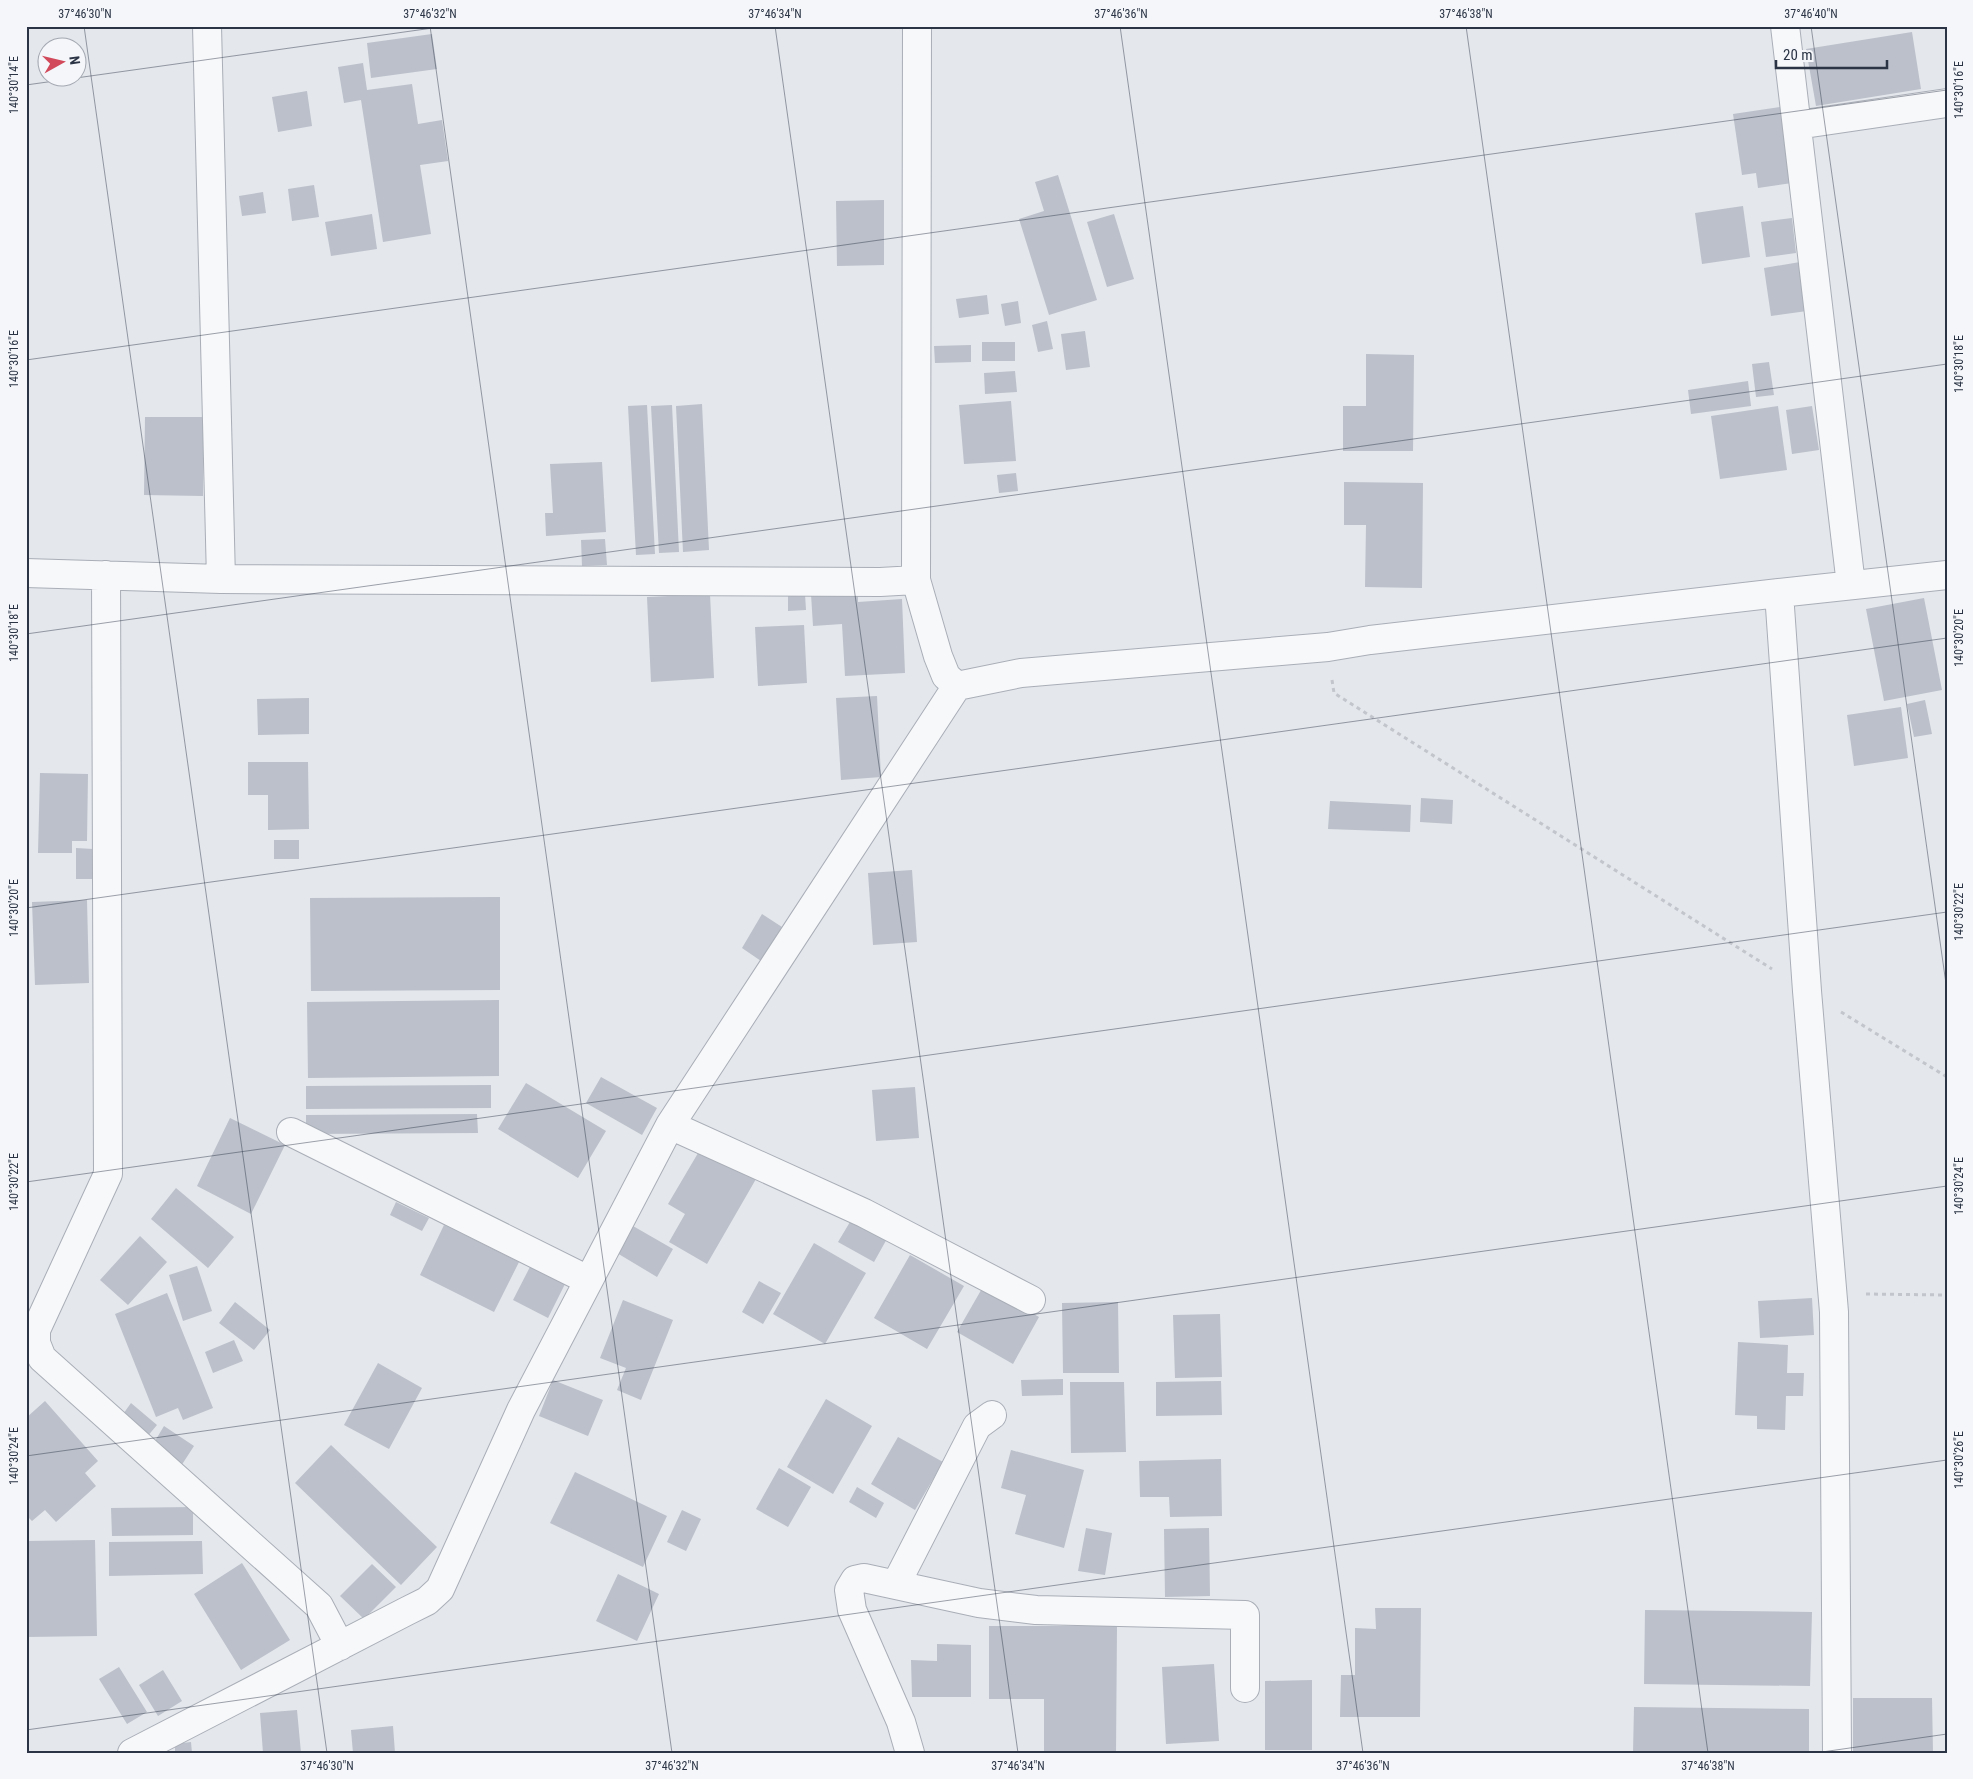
<svg xmlns="http://www.w3.org/2000/svg" width="1973" height="1779" font-family="'Roboto Condensed',sans-serif">
	<style>
		.building { fill: #bbc0ca }
		.lines { fill: none; stroke-linecap: round; stroke-linejoin: round }
		.minor-casing { stroke: #a9aeb7; stroke-width: 30 }
		.path { stroke: #c2c5cb; stroke-width: 3; stroke-dasharray: 4 4; stroke-linecap: butt }
		.minor { stroke: #f7f8fa; stroke-width: 28 }
		.ticks { fill: none; stroke: #2b3445; stroke-width: 1; stroke-opacity: 0.45 }
		.neatline { fill: none; stroke: #2b3445; stroke-width: 2 }
		.ticks-label { font-size: 12px; text-anchor: middle; fill: #2b3445 }
	</style>
	<rect width="100%" height="100%" fill="#e4e7ec"/>
	<path class="building" d="M1912,32l9,57 -105,17 -10,-57z
		M432,34l5,35 -66,9 -4,-35z
		M363,63l4,27 45,-6 6,40 24,-4 6,41 -28,4 11,69 -48,8 -22,-142 -17,3 -6,-36z
		M307,91l5,35 -34,6 -6,-35z
		M1780,107l12,76 -34,5 -2,-15 -14,2 -9,-61z
		M1058,175l39,125 -48,15 -30,-96 25,-8 -9,-29z
		M314,185l5,32 -27,4 -4,-32z
		M263,192l3,21 -24,3 -3,-20z
		M884,200v65l-47,1 -1,-65z
		M1743,206l7,51 -48,7 -7,-51z
		M372,214l5,35 -46,7 -6,-34z
		M1114,214l20,65 -27,8 -20,-65z
		M1792,218l4,35 -30,4 -5,-35z
		M1800,262l7,49 -36,5 -7,-48z
		M987,295l2,19 -30,4 -3,-19z
		M1018,301l3,22 -16,3 -4,-22z
		M1047,321l6,28 -15,3 -6,-27z
		M1085,331l5,36 -24,3 -5,-36z
		M982,342h33v19h-33z
		M971,345v17l-36,1 -1,-17z
		M1366,354l48,1 -1,96h-70v-45h23z
		M1769,362l5,33 -18,2 -4,-33z
		M1015,371l2,21 -32,2 -1,-21z
		M1748,381l3,25 -60,8 -3,-24z
		M1011,401l5,60 -52,3 -5,-59z
		M702,404l7,146 -26,2 -7,-146z
		M647,405l8,149 -19,1 -8,-149z
		M672,405l7,147 -20,1 -8,-147z
		M1778,406l9,64 -67,9 -9,-63z
		M1812,406l7,44 -27,4 -6,-44z
		M145,417h58v79l-59,-1z
		M602,462l4,70 -60,4 -1,-23h8l-3,-49z
		M1016,473l2,18 -19,2 -2,-18z
		M1344,482l79,1 -1,105 -57,-1 1,-62h-22z
		M605,539l2,26 -25,1 -1,-26z
		M858,591v11l44,-3 3,74 -60,3 -3,-52 -29,2 -2,-32z
		M710,594l4,84 -63,4 -4,-85z
		M805,594l1,16 -18,1v-16z
		M1924,598l18,92 -58,11 -18,-92z
		M804,625l3,58 -49,3 -3,-59z
		M877,696l4,81 -40,3 -5,-82z
		M309,698v36l-51,1 -1,-36z
		M1925,700l7,34 -18,3 -7,-33z
		M1901,707l7,51 -54,8 -7,-51z
		M248,762h60l1,67 -41,1v-35h-20z
		M40,773l48,1 -1,67h-15v12h-34z
		M1421,798l32,2 -1,24 -32,-2z
		M1330,801l81,4 -1,27 -82,-3z
		M274,840h25v19h-25z
		M76,848l17,1 -1,30h-16z
		M912,870l5,72 -44,3 -5,-72z
		M500,897v93l-189,1 -1,-93z
		M87,900l2,83 -54,2 -3,-83z
		M762,914l20,13 -21,34 -19,-13z
		M499,1000v76l-191,2 -1,-76z
		M601,1077l56,31 -15,27 -56,-32z
		M526,1083l80,48 -28,47 -80,-49z
		M491,1085v23l-185,1v-23z
		M915,1087l4,51 -43,3 -4,-51z
		M477,1114l1,19 -172,1v-19z
		M230,1118l55,27 -34,69 -54,-28z
		M701,1148l55,31 -49,85 -38,-22 16,-28 -17,-10z
		M176,1188l58,49 -26,31 -57,-49z
		M396,1202l33,16 -7,13 -32,-16z
		M853,1217l35,20 -14,25 -36,-20z
		M444,1225l75,37 -25,50 -74,-37z
		M633,1226l40,23 -16,28 -40,-24z
		M140,1236l27,26 -39,43 -28,-25z
		M814,1243l52,30 -41,71 -52,-30z
		M910,1255l54,31 -37,63 -53,-31z
		M532,1263l35,17 -19,38 -35,-18z
		M197,1266l15,45 -29,10 -14,-46z
		M759,1281l22,12 -18,31 -21,-12z
		M984,1285l55,32 -26,47 -56,-32z
		M167,1293l46,115 -30,12 -5,-12 -22,9 -41,-103z
		M1812,1298l2,37 -54,3 -2,-37z
		M623,1300l50,20 -32,80 -24,-10 9,-22 -26,-10z
		M235,1302l35,28 -16,20 -35,-27z
		M1118,1302l1,71h-56l-1,-70z
		M1220,1314l2,63 -47,1 -2,-63z
		M234,1340l9,21 -30,12 -8,-21z
		M1738,1342l50,3 -1,28h17l-1,23h-17l-1,34 -28,-1v-13l-22,-1z
		M378,1363l44,25 -33,61 -45,-24z
		M1063,1379v16l-41,1 -1,-16z
		M553,1380l50,20 -15,36 -49,-20z
		M1221,1381l1,34 -66,1v-34z
		M1070,1382h54l2,70 -55,1z
		M826,1399l46,27 -39,68 -46,-27z
		M45,1401l53,60 -13,12 11,13 -40,36 -11,-12 -13,11 -6,-6v-97z
		M131,1403l26,22 -11,13 -25,-21z
		M164,1426l30,20 -13,20 -29,-20z
		M898,1437l45,25 -28,48 -44,-26z
		M331,1445l106,102 -36,38 -106,-102z
		M1011,1450l73,20 -20,78 -49,-14 11,-39 -25,-7z
		M1221,1459l1,57 -52,1 -1,-20h-29l-1,-36z
		M779,1468l32,19 -23,40 -32,-18z
		M575,1472l92,44 -24,51 -93,-44z
		M857,1487l27,16 -8,15 -27,-16z
		M193,1507v28l-81,1 -1,-28z
		M682,1510l19,9 -15,32 -19,-9z
		M1086,1528l26,5 -7,42 -27,-4z
		M1209,1528l1,68 -45,1 -1,-68z
		M95,1540l2,96 -71,1v-96z
		M202,1541l1,33 -94,2v-34z
		M242,1563l48,77 -49,30 -47,-76z
		M372,1564l24,23 -32,32 -24,-23z
		M618,1574l41,20 -22,47 -41,-20z
		M1375,1608h46l-1,109h-80l1,-42h14v-47l21,1z
		M1645,1610l167,2 -2,74 -166,-2z
		M989,1626h128l-1,127h-72v-54h-55z
		M937,1644l34,1v52h-59l-1,-37 26,1z
		M1214,1664l5,77 -53,3 -4,-77z
		M119,1667l28,45 -20,12 -28,-45z
		M163,1670l19,31 -24,15 -19,-31z
		M1312,1680v70h-47v-69z
		M1853,1698h79l1,55h-80z
		M1634,1707l175,2v44h-176z
		M297,1710l4,43h-38l-3,-40z
		M393,1726l2,27h-42l-2,-23z
		M191,1742l1,11h-17v-9z"/>
	<g class="lines">
		<defs>
			<path id="minor" d="M207,26l14,553
				M1785,26l66,559
				M1797,125l150,-22
				M26,573l195,6 659,3 36,-2 22,76 8,20 11,10 64,-13 307,-26 42,-7 409,-47 168,-18
				M106,575l2,599 -72,156v13l6,15 277,248 21,40
				M916,580l1,-554
				M1779,593l28,398 27,321 3,441
				M670,1125l194,88 167,87
				M291,1132l297,148
				M896,1584l81,-158 15,-11
				M132,1753l275,-142 20,-10 13,-12 81,-179 149,-285 287,-439
				M910,1753l-9,-31 -49,-112 -3,-20 6,-10 9,-2 115,25 57,7 209,5v73"/>
		</defs>
		<use href="#minor" class="minor-casing"/>
		<path class="path" d="M1332,680l2,13 438,276
			M1841,1012l106,65
			M1866,1294l81,1"/>
		<use href="#minor" class="minor"/>
	</g>
	<path class="ticks" d="M84,26l243,1727M430,26l242,1727M775,26l243,1727M1120,26l243,1727M1466,26l242,1727M1811,26l136,965M26,85l421,-59M26,360l1921,-270M26,634l1921,-270M26,908l1921,-270M26,1182l1921,-270M26,1456l1921,-270M26,1730l1921,-270M1815,1753l132,-19"/>
	<rect width="1973" height="1779" fill="none" stroke="#f4f6f9" stroke-width="55"/>
	<g transform="translate(62 62) rotate(82)"><circle r="24" fill="#f4f6f9" stroke="#a4a8b1"/>
	<path d="M0-4L9 19L0 12L-9 19Z" fill="#d1495b"/>
	<text y="-8" font-size="14" font-weight="bold" text-anchor="middle" fill="#2b3445">N</text>
	</g>
	<path d="M1776 60v8h111v-8" fill="none" stroke="#2b3445" stroke-width="2.5"/>
	<text x="1783" y="60" font-size="15" fill="#2b3445" stroke="#f4f6f9" stroke-width="4" paint-order="stroke">20 m</text>
	<rect x="28" y="28" width="1918" height="1724" class="neatline"/>
	<g class="ticks-label">
		<text x="85" y="18">37°46'30"N</text>
		<text x="430" y="18">37°46'32"N</text>
		<text x="775" y="18">37°46'34"N</text>
		<text x="1121" y="18">37°46'36"N</text>
		<text x="1466" y="18">37°46'38"N</text>
		<text x="1811" y="18">37°46'40"N</text>
		<text transform="translate(14 85) rotate(-90)" y="4">140°30'14"E</text>
		<text transform="translate(1959 90) rotate(-90)" y="4">140°30'16"E</text>
		<text transform="translate(14 359) rotate(-90)" y="4">140°30'16"E</text>
		<text transform="translate(1959 364) rotate(-90)" y="4">140°30'18"E</text>
		<text transform="translate(14 633) rotate(-90)" y="4">140°30'18"E</text>
		<text transform="translate(1959 638) rotate(-90)" y="4">140°30'20"E</text>
		<text transform="translate(14 908) rotate(-90)" y="4">140°30'20"E</text>
		<text transform="translate(1959 912) rotate(-90)" y="4">140°30'22"E</text>
		<text transform="translate(14 1182) rotate(-90)" y="4">140°30'22"E</text>
		<text transform="translate(1959 1186) rotate(-90)" y="4">140°30'24"E</text>
		<text transform="translate(14 1456) rotate(-90)" y="4">140°30'24"E</text>
		<text transform="translate(1959 1460) rotate(-90)" y="4">140°30'26"E</text>
		<text x="327" y="1770">37°46'30"N</text>
		<text x="672" y="1770">37°46'32"N</text>
		<text x="1018" y="1770">37°46'34"N</text>
		<text x="1363" y="1770">37°46'36"N</text>
		<text x="1708" y="1770">37°46'38"N</text>
	</g>
</svg>
